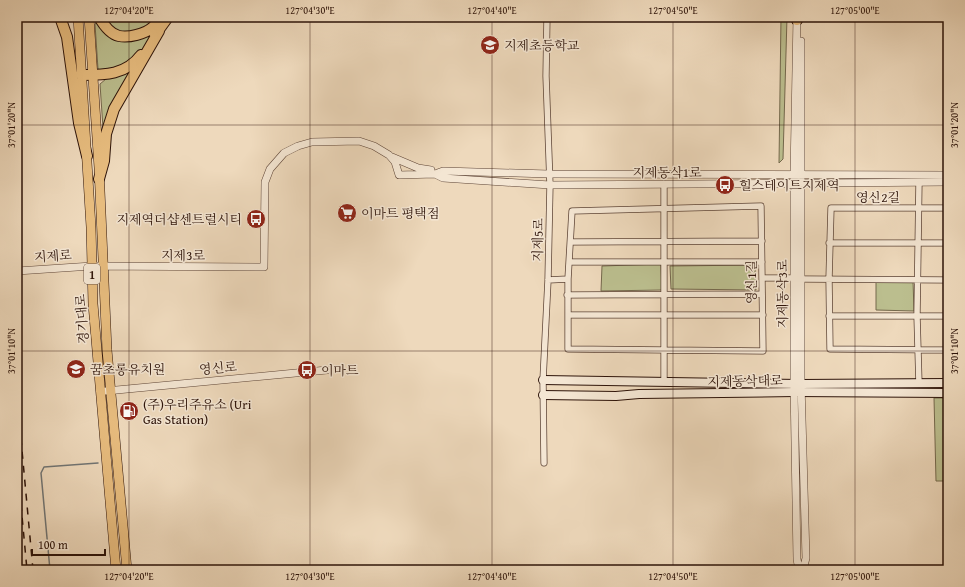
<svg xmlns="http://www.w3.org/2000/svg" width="965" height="587" font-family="'Gentium Book Plus','Noto Serif KR',serif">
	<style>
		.green { fill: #bbbe8e; stroke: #74684c }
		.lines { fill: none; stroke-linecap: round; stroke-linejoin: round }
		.stream { stroke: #717574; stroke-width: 1.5 }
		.minor-casing { stroke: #5d4436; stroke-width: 7 }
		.tertiary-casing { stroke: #5d4436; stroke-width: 8 }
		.secondary-casing { stroke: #2d1309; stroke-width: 10 }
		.primary-casing { stroke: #2d1309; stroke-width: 10 }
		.trunk-casing { stroke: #2d1309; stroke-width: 12 }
		.minor { stroke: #f4e6d3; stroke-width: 5.5 }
		.tertiary { stroke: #f4e6d3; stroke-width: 7 }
		.secondary { stroke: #f4e6d3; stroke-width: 8 }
		.primary { stroke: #e7bc7e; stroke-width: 9 }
		.trunk { stroke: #e7bc7e; stroke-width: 10 }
		.rail { stroke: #2d1309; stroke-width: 1.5; stroke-dasharray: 7 7; stroke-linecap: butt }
		.ticks { fill: none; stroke: #2d1309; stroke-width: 1; stroke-opacity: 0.45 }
		.labels { text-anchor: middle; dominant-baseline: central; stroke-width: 3; stroke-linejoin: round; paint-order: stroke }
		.shield { fill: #f4e6d3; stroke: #695246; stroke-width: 1 }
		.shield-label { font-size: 12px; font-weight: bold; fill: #2d1309 }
		.poi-label { font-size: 13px; fill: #2d1309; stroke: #f4e6d3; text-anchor: start }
		.street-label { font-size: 13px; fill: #2d1309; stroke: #f4e6d3 }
		.neatline { fill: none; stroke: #2d1309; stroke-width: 1.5 }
		.ticks-label { font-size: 10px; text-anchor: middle; fill: #2d1309 }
	</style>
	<rect width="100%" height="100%" fill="#eed9bc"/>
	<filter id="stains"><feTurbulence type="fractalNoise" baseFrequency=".005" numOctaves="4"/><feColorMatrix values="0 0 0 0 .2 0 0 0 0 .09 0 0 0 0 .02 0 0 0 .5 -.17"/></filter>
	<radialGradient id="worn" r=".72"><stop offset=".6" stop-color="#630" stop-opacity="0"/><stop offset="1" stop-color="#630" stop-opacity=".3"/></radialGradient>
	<path class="green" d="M101,17h54c-11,15 -19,14 -36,16z
		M781,17h6l-4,142 -4,4z
		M161,19l-16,29 -19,19 -21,5 -7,-3 -3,-45 1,-1 5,5 30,10z
		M134,67l-30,61h-1l-3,-44 6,-5z
		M661,264l1,26 -61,1 1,-25z
		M755,265l1,25 -85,-1 -1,-23z
		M876,281h37l1,30 -38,-1z
		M934,398h14v83h-12z"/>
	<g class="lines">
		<path class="stream" d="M50,570l-9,-97 3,-6 54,-4"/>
		<defs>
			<path id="minor" d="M664,184v198
				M948,208h-117l-2,71 1,70 118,1
				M571,242l191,-1
				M829,243h119
				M569,262h193
				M762,278h32
				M801,279l147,1
				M548,280l20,-1v70l195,2 -2,-145 -189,5 -4,68
				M567,295l195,-1
				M568,315h195
				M829,316h119
				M919,384l-2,-68 2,-134
				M544,463l-1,-83 5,-100 2,-95 -4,-109 1,-59"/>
			<path id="tertiary" d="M797,17l-3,157v210l3,175 2,11
				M801,41v343l5,174 -3,12
				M392,157l26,11 13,2
				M435,174l8,-3 106,3 399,1
				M17,271l75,-5 172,1 1,-85 5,-13 14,-16 14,-7 14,-4 47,-1 15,5 15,9 6,7 4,13 36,-1 8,4 107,7 398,-3
				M106,391l221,-21"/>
			<path id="secondary" d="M543,380l258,4 147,-1
				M543,395l73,1 23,-2 156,-2 153,1"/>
			<path id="primary" d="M78,17l13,210 2,77 23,266
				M89,17l10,151 8,182 20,220"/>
			<path id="trunk" d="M60,17l7,20 12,86 8,33
				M99,17c4,7 11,17 20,19 10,2 26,-2 34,-9 2,-2 5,-7 7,-10
				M796,17l1,3
				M155,35l13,-18
				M82,75c23,0 44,0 59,-20
				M99,179l5,-18 2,-27 8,-25 45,-78"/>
		</defs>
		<use href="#minor" class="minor-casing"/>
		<use href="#tertiary" class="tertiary-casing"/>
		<use href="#secondary" class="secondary-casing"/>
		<use href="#primary" class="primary-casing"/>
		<use href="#trunk" class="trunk-casing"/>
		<use href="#minor" class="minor"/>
		<use href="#tertiary" class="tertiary"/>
		<use href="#secondary" class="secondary"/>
		<use href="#primary" class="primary"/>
		<use href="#trunk" class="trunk"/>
		<path class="rail" d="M17,396l16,174
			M17,462l10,108
			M19,540v30"/>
	</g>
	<path class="ticks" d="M129,17v553M310,17v553M492,17v553M673,17v553M855,17v553M17,125h931M17,351h931"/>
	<defs>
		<symbol id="school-disc" viewBox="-11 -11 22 22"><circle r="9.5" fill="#8f2418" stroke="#f4e6d3"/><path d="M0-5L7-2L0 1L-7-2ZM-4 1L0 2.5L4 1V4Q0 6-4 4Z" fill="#fff"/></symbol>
		<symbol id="bus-disc" viewBox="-11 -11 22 22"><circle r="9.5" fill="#8f2418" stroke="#f4e6d3"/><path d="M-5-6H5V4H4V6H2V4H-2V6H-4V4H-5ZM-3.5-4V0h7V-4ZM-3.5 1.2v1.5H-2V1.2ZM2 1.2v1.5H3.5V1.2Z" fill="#fff"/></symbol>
		<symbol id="supermarket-disc" viewBox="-11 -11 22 22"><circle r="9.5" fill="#8f2418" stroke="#f4e6d3"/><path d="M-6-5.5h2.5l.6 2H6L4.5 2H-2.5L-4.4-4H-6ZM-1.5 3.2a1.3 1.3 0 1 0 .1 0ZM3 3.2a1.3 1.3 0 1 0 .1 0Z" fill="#fff"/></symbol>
		<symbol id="fuel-disc" viewBox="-11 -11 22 22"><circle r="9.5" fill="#8f2418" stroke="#f4e6d3"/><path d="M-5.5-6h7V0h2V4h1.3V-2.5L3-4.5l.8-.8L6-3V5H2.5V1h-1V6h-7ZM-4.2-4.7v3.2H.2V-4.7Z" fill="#fff"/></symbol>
	</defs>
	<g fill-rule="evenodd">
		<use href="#school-disc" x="479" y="34" width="22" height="22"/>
		<use href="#bus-disc" x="714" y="174" width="22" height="22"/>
		<use href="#supermarket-disc" x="336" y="202" width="22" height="22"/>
		<use href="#bus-disc" x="245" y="208" width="22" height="22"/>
		<use href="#school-disc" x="65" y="358" width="22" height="22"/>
		<use href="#bus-disc" x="296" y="359" width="22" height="22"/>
		<use href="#fuel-disc" x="118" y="400" width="22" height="22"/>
	</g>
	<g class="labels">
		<rect class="shield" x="84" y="264" width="16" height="20" rx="3"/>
		<g class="shield-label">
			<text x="92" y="274">1</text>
		</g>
		<g class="poi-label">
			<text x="504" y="45">지제초등학교</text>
			<text x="739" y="185">힐스테이트지제역</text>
			<text x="361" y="213">이마트 평택점</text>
			<text x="242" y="219" text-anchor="end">지제역더샵센트럴시티</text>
			<text x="90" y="369">꿈초롱유치원</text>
			<text x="321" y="370">이마트</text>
			<text x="143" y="404">(주)우리주유소 (Uri<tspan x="143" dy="15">Gas Station)</tspan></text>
		</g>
		<g class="street-label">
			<text x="667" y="172">지제동삭1로</text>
			<text x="878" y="197">영신2길</text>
			<text transform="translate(538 240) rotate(-89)">지제5로</text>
			<text x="183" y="255">지제3로</text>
			<text transform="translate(53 256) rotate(-4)">지제로</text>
			<text transform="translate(751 282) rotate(-90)">영신1길</text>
			<text transform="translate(782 294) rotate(-90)">지제동삭3로</text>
			<text transform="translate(82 319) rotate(-94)">경기대로</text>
			<text transform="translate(218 368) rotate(-5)">영신로</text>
			<text transform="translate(745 381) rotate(-1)">지제동삭대로</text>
		</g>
	</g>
	<rect width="965" height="587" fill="none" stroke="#eed9bc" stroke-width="44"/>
	<path d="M32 549v6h73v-6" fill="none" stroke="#2d1309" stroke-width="2"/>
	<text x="38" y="549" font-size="12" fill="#2d1309" stroke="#f4e6d3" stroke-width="3" paint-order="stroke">100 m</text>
	<rect x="22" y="22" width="921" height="543" class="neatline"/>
	<g class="ticks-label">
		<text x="129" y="14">127°04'20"E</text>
		<text x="310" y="14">127°04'30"E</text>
		<text x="492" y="14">127°04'40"E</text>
		<text x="673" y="14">127°04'50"E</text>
		<text x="855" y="14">127°05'00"E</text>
		<text transform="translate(11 125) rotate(-90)" y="4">37°01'20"N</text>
		<text transform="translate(954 125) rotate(-90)" y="4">37°01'20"N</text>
		<text transform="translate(11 351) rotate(-90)" y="4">37°01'10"N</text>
		<text transform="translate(954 351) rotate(-90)" y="4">37°01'10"N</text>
		<text x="129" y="580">127°04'20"E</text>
		<text x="310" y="580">127°04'30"E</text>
		<text x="492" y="580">127°04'40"E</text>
		<text x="673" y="580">127°04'50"E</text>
		<text x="855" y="580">127°05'00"E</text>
	</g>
	<rect width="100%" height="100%" filter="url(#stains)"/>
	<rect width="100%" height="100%" fill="url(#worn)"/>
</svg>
